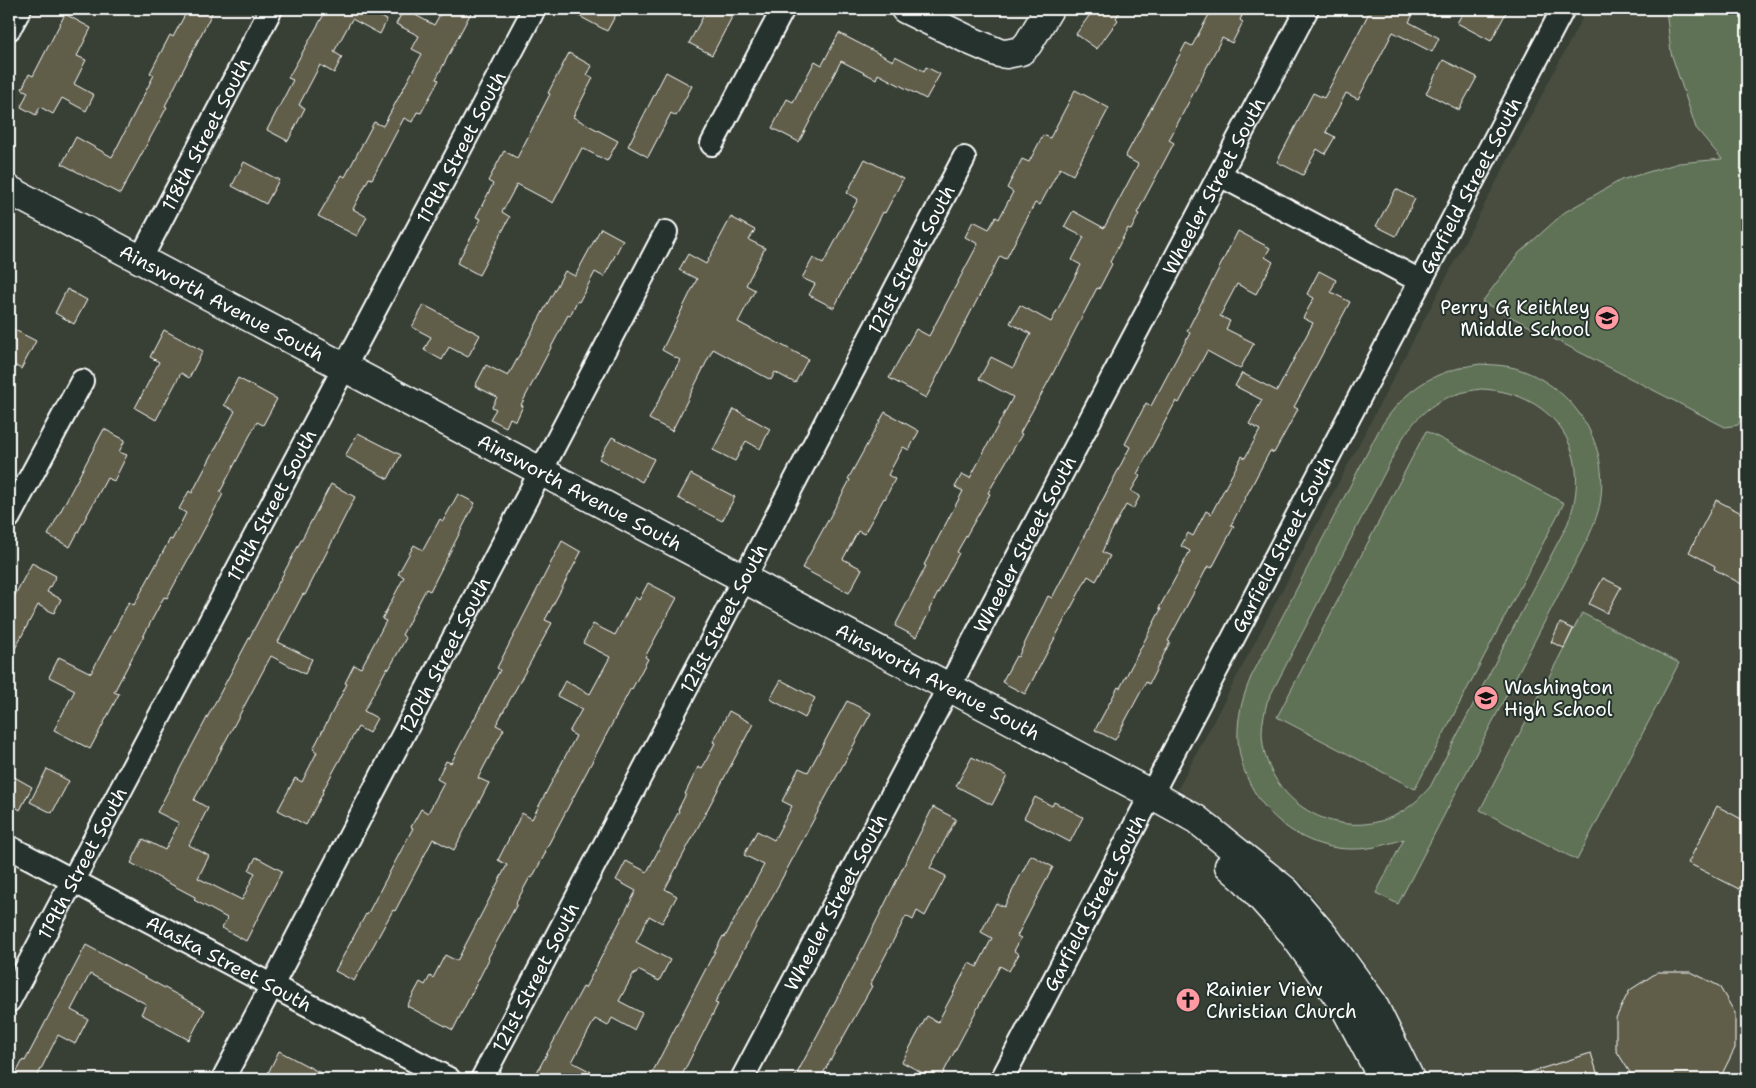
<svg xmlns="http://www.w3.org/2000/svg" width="1756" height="1088" font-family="'Shantell Sans',sans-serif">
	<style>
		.built { fill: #484d40 }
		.green { fill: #5e7255; stroke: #aeb8aa; fill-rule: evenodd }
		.building { fill: #615d4a; stroke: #fff }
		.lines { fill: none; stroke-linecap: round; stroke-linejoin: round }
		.street-casing { stroke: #fff; stroke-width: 26 }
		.secondary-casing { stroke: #fff; stroke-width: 31 }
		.street { stroke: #26332d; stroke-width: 22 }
		.secondary { stroke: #26332d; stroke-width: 28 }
		.labels { text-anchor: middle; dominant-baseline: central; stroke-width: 4; stroke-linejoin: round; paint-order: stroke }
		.street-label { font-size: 19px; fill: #fff; stroke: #26332d }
		.poi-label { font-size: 19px; fill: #fff; stroke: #26332d; text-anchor: start }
	</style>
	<rect width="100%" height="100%" fill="#384036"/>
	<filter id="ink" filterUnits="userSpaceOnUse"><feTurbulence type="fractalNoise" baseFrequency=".02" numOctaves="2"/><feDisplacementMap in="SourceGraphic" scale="10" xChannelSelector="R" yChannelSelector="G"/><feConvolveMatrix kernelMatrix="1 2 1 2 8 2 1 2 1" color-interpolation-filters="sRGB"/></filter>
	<g filter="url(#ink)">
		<path class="built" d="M1587,9h160v1070h-325l-51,-108 -68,-88 -125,-94z"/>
		<path class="green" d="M1666,9h81v398l-9,18 -13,2 -243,-125 37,-49 46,-41 56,-32 58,-17 43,-4 -26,-31 -25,-75z
			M1480,364c14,1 28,1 41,6 53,19 86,70 80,126 -1,14 -7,27 -12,40l-191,368 -22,-11 28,-54c-16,5 -31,10 -49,10 -64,2 -120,-56 -117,-120 1,-19 6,-35 13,-52l129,-249c26,-40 53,-57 100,-64zM1481,389c75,3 115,66 86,136l-137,262c-10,11 -19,20 -32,27 -61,32 -135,-14 -136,-82 0,-10 3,-20 5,-30l135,-263c20,-31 41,-45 79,-50z
			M1426,431l138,72 -149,286 -138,-72z
			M1582,613l97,50 -102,197 -97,-50z"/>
		<path class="building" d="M188,9h26l-49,97 2,1 -47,87 -58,-30 14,-27 36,20 42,-82 -4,-2 20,-38 3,2z
			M327,9h38l22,11 -7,14 -28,-15 -18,33 8,5 -8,16 -14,-8 -21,40 6,3 -17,33 -21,-11 26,-50 -5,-2z
			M404,9l30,16 9,-16h30l-37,70 3,1 -18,33 -4,-1 -5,10 -8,-4 -32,61 -3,-1 -16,31 14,8 -10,19 -39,-20 24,-41 3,2 29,-55 9,4 39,-72 -10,-5 7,-13 -23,-12z
			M566,9h53l-12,22z
			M707,9h10l15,8 -20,38 -23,-12z
			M1094,9h28l-6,9 2,2 -21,29 -21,-15z
			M1212,9h33l-5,11 3,2 -11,21 -10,-5 -53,102 5,3 -37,70 2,1 -8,16 -3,-2 -18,34 2,2 -13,25 -2,-1 -45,87 -32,58 2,1 -34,59 2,1 -33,58 2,1 -30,57 1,1 -14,26 -21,-11 31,-60 -2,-1 39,-74 -8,-4 7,-13 8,4 43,-81 -34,-18 12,-22 22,11 18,-34 -21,-11 10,-18 31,17 30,-57 -9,-5 12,-23 -20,-10 9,-16 31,17 34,-64 -13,-7 61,-114 6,3z
			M1371,9h45l-7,13 30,16 -7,14 -39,-20 -35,67 -12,-6 -20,39 9,5 -10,17 -8,-5 -14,26 -26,-13 36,-69 11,5z
			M1465,9h43l-17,32 -34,-18z
			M65,14l26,14 -14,28 9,4 -12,24 20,11 -8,16 -24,-13 -9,16 -13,-7 -4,8 -15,-8 7,-15 -6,-3 7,-15 4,2z
			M839,33l54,28 2,-5 29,15 2,-4 14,7 -14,25 -48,-25 -2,5 -35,-18 -42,81 -27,-14 15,-29 6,3 22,-41 7,4z
			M569,53l23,13 -5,9 6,3 -20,39 45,24 -11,20 -25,-13 -29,55 -36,-19 -15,28 8,5 -31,58 -22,-12 24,-44 -5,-2 17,-33 -5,-3 16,-30 13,7 33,-64 -2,-1z
			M1443,60l34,17 -18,33 -33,-17z
			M666,72l26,14 -16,30 -5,-3 -23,44 -20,-11z
			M1075,90l34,18 -36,67 -13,-7 -20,37 -5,-2 -29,56 -6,-3 -74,142 -37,-20 27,-49 13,7 49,-92 -13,-7 8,-16 16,8 7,-12 3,2 14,-27 -6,-4 15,-29 7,3 14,-27 7,3z
			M865,159l38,20 -18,34 -2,-1 -49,96 -25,-13 6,-11 -13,-6 11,-20 10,6 35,-65 -11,-6z
			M244,162l35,18 -13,24 -34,-18z
			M1396,189l19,10 -19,37 -20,-10z
			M731,217l24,13 -6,10 16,8 -19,37 9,5 -17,32 70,37 -13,24 -20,-11 -4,8 -58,-31 -41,82 -23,-12 31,-59 -18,-10 35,-71 -18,-9 9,-16 18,10z
			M601,228l22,12 -19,37 -9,-5 -16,30 -2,-1 -7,15 -2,-1 -47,90 2,1 -7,15 -6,-3 -4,9 -16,-8 6,-10 -4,-2 5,-10 -22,-11 11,-21 22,11 57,-105 10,5z
			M1238,231l32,17 -5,9 8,5 -17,32 -19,-10 -17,32 10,5 -4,8 28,14 -14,26 -33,-18 -28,52 -3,-2 -39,73 3,2 -9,15 9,5 -7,13 -7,-4 -16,29 -8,18 8,4 -14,25 -8,-5 -63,118 -23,-12 14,-26 2,1 30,-61 4,2 78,-151 -5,-3 21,-41 5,3 39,-73 -3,-2z
			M1319,271l17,9 -5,12 19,10 -56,105 4,2 -24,44 -4,-2 -39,74 3,1 -22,42 -4,-2 -40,75 2,1 -21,42 -3,-2 -31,58 -20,-10 23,-43 2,1 41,-79 -2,-1 31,-57 -9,-5 7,-13 5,3 13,-25 5,3 31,-58 3,2 15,-28 -11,-6 13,-24 -27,-14 7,-13 35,18 36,-68 -10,-5 11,-20 -7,-4z
			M67,289l20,11 -13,24 -19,-11z
			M424,305l56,30 -12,22 -19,-10 -7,13 -18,-10 7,-13 -19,-10z
			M9,327l27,14 -15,28 -12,-7z
			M164,330l39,21 -14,27 -8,-5 -25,47 -21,-12 24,-46 -9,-5z
			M238,378l39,21 -14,26 -6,-3 -37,70 3,2 -25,47 -31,57 -3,-1 -50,95 5,2 -29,55 -36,-19 21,-40 -26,-13 10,-20 32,16 38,-71 5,3 36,-66 2,1 14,-27 -7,-4 10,-18 3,2 43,-82 -11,-6z
			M734,409l36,20 -10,20 -14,-8 -11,20 -22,-11z
			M885,412l34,19 -10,19 -6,-3 -15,28 7,4 -10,20 -1,-1 -20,36 -6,-3 -15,28 19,10 -13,24 -47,-25 48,-88 -2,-1z
			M104,429l21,11 -6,12 8,3 -13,26 -7,-3 -37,69 -22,-12z
			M358,433l43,22 -13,24 -43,-23z
			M612,437l42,22 -12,23 -43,-23z
			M691,474l44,23 -13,24 -44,-23z
			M331,484l24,13 -50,98 -2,-1 -25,48 34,17 -7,15 -34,-18 -77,144 14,8 -19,37 20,11 -11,22 44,22 13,-27 -6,-3 7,-13 26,14 -36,70 -24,-13 5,-10 -33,-18 1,-3 -64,-34 12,-24 22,11 14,-27 -22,-11z
			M458,494l17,9 -45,88 -4,-2 -24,46 4,3 -17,31 -2,-1 -23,43 13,7 -8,15 -11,-6 -36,65 1,1 -17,32 -28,-15 17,-32 7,4 15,-30 -4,-3 34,-65 -2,-1 9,-18 7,3 25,-47 -4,-2 22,-42 -6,-3 16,-29 9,5 17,-31 3,2z
			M1716,500l31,16v71l-33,-18 1,-3 -26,-14z
			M562,541l19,11 -36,68 7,3 -56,102 8,4 -26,49 11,5 -35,67 -21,-11 -38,72 -2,-1 -39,71 -19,-10 31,-57 1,1 46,-87 -2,-1 10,-18 7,4 16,-30 -7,-4 9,-18 5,2 49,-93 -3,-2z
			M32,563l24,13 -9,16 14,7 -7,14 -16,-8 -29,55v-54z
			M1603,578l18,9 -14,26 -18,-9z
			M648,583l29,15 -32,59 3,2 -16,30 -1,-1 -86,163 1,1 -14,26 -2,-1 -14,26 1,1 -29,54 1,1 -36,71 -46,-24 13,-24 5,3 5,-9 3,2 12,-23 12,6 50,-96 -9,-5 24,-47 10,6 44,-83 -7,-4 13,-23 -25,-13 8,-15 25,13 20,-37 -27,-14 10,-19 22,11 20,-38 4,3z
			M1560,623l13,6 -9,19 -13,-6z
			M781,680l34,18 -10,20 -35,-19z
			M847,701l24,12 -156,290 3,1 -38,75h-31l52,-101 22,-42 2,1 39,-72 -20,-10 13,-24 17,9 18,-34 -10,-5 17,-33 9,4z
			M729,711l24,13 -88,165 12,7 -15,27 -13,-7 -13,26 34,18 -11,21 -21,-11 -2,4 -2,-1 -15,28 23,12 -8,17 -22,-12 -4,8 -13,-7 -23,43 33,17h-54l-14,-7 46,-85 2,1 51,-97 -20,-11 10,-19 21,11 32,-61 -1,-1 8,-16h-1l13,-27 4,2 13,-26 -2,-1z
			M972,757l35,19 -15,29 -36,-19z
			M47,769l22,12 -17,32 -22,-11z
			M9,774l23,13 -12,23 -11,-7z
			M1035,797l17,9 2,-4 29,15 -13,25 -46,-24z
			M1717,806l30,16v51l-8,16 -51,-26z
			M933,807l23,12 -26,49 16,8 -21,40 -8,-5 -4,9 -7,-4 -36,69 2,1 -52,93h-26l62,-117z
			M1031,855l22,12 -36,69 4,2 -7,13 5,3 -10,17 -9,-5 -60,113h-6l-32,-17 25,-46 11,6 31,-59 8,4 15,-29 -11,-6 15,-29 8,4z
			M86,945l119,65 -16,30 -48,-26 5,-10 -56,-30 -19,36 17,9 -13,25 -17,-9 -22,44h-23l10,-19 2,1z
			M1658,972h33l28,14 16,27v35l-13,26 -8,5h-80l-18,-29v-32l10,-21 4,-7z
			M279,1051l53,28h-67z
			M1591,1053l8,26h-80l-1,-3z"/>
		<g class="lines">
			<defs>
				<g id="street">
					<path d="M9,29l11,-20"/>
					<path d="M712,144l71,-135"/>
					<path d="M1220,175l200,106"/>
					<path id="s1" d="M140,260l131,-251"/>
					<path d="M9,517l73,-136"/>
					<path id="s2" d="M9,847l440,232"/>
					<path id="s3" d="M9,1001l525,-992"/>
					<path id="s4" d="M223,1079l443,-847"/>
					<path id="s5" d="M482,1079l482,-921"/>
					<path id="s6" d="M742,1079l565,-1070"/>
					<path id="s7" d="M1002,1079l561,-1070"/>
				</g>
				<g id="secondary">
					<path d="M905,9l66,32 28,12 7,1 15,-3 7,-7 21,-35"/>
					<path id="s8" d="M9,190l1142,604 45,25 90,72 39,46 47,65 38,77"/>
					<path d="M1229,866l17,15 45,50 51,71 41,77"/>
				</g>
			</defs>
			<use href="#street" class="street-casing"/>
			<use href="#secondary" class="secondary-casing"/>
			<use href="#street" class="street"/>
			<use href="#secondary" class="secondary"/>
		</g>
	</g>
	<defs>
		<symbol id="school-disc" viewBox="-11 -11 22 22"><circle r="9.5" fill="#ff9aa2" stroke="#26332d"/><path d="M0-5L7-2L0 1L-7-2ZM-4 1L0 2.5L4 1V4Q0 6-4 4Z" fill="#111"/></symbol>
		<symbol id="church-disc" viewBox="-11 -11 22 22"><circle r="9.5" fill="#ff9aa2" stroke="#26332d"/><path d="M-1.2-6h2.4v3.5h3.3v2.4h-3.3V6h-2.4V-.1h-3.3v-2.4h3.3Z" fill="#111"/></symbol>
	</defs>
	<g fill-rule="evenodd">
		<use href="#school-disc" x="1593" y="304" width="28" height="28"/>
		<use href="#school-disc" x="1472" y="684" width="28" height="28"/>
		<use href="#church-disc" x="1174" y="986" width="28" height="28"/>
	</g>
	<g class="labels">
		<g class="street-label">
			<text stroke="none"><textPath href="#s1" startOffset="142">118th Street South</textPath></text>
			<text stroke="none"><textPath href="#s3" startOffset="966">119th Street South</textPath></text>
			<text stroke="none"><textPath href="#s7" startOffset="1009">Garfield Street South</textPath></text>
			<text stroke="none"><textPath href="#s6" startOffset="1010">Wheeler Street South</textPath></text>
			<text stroke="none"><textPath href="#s5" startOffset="925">121st Street South</textPath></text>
			<text stroke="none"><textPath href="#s8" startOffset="241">Ainsworth Avenue South</textPath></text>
			<text stroke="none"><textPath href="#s8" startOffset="646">Ainsworth Avenue South</textPath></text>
			<text stroke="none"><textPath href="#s3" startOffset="561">119th Street South</textPath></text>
			<text stroke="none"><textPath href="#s6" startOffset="605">Wheeler Street South</textPath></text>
			<text stroke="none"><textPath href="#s7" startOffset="604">Garfield Street South</textPath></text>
			<text stroke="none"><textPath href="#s5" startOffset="520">121st Street South</textPath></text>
			<text stroke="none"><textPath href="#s4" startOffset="478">120th Street South</textPath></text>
			<text stroke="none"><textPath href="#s8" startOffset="1051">Ainsworth Avenue South</textPath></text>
			<text stroke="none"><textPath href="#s3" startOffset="156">119th Street South</textPath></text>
			<text stroke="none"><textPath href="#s6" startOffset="200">Wheeler Street South</textPath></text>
			<text stroke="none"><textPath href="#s7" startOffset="199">Garfield Street South</textPath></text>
			<text stroke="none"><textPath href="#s2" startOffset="249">Alaska Street South</textPath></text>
			<text stroke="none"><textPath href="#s5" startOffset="115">121st Street South</textPath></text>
		</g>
		<g class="poi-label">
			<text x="1590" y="307" text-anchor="end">Perry G Keithley<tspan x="1590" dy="22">Middle School</tspan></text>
			<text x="1504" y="687">Washington<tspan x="1504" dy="22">High School</tspan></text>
			<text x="1206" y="989">Rainier View<tspan x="1206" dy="22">Christian Church</tspan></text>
		</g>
	</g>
	<rect width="1756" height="1088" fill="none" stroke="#26332d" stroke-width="30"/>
	<rect x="15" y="15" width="1726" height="1058" fill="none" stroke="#fff" stroke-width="2" filter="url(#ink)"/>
</svg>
